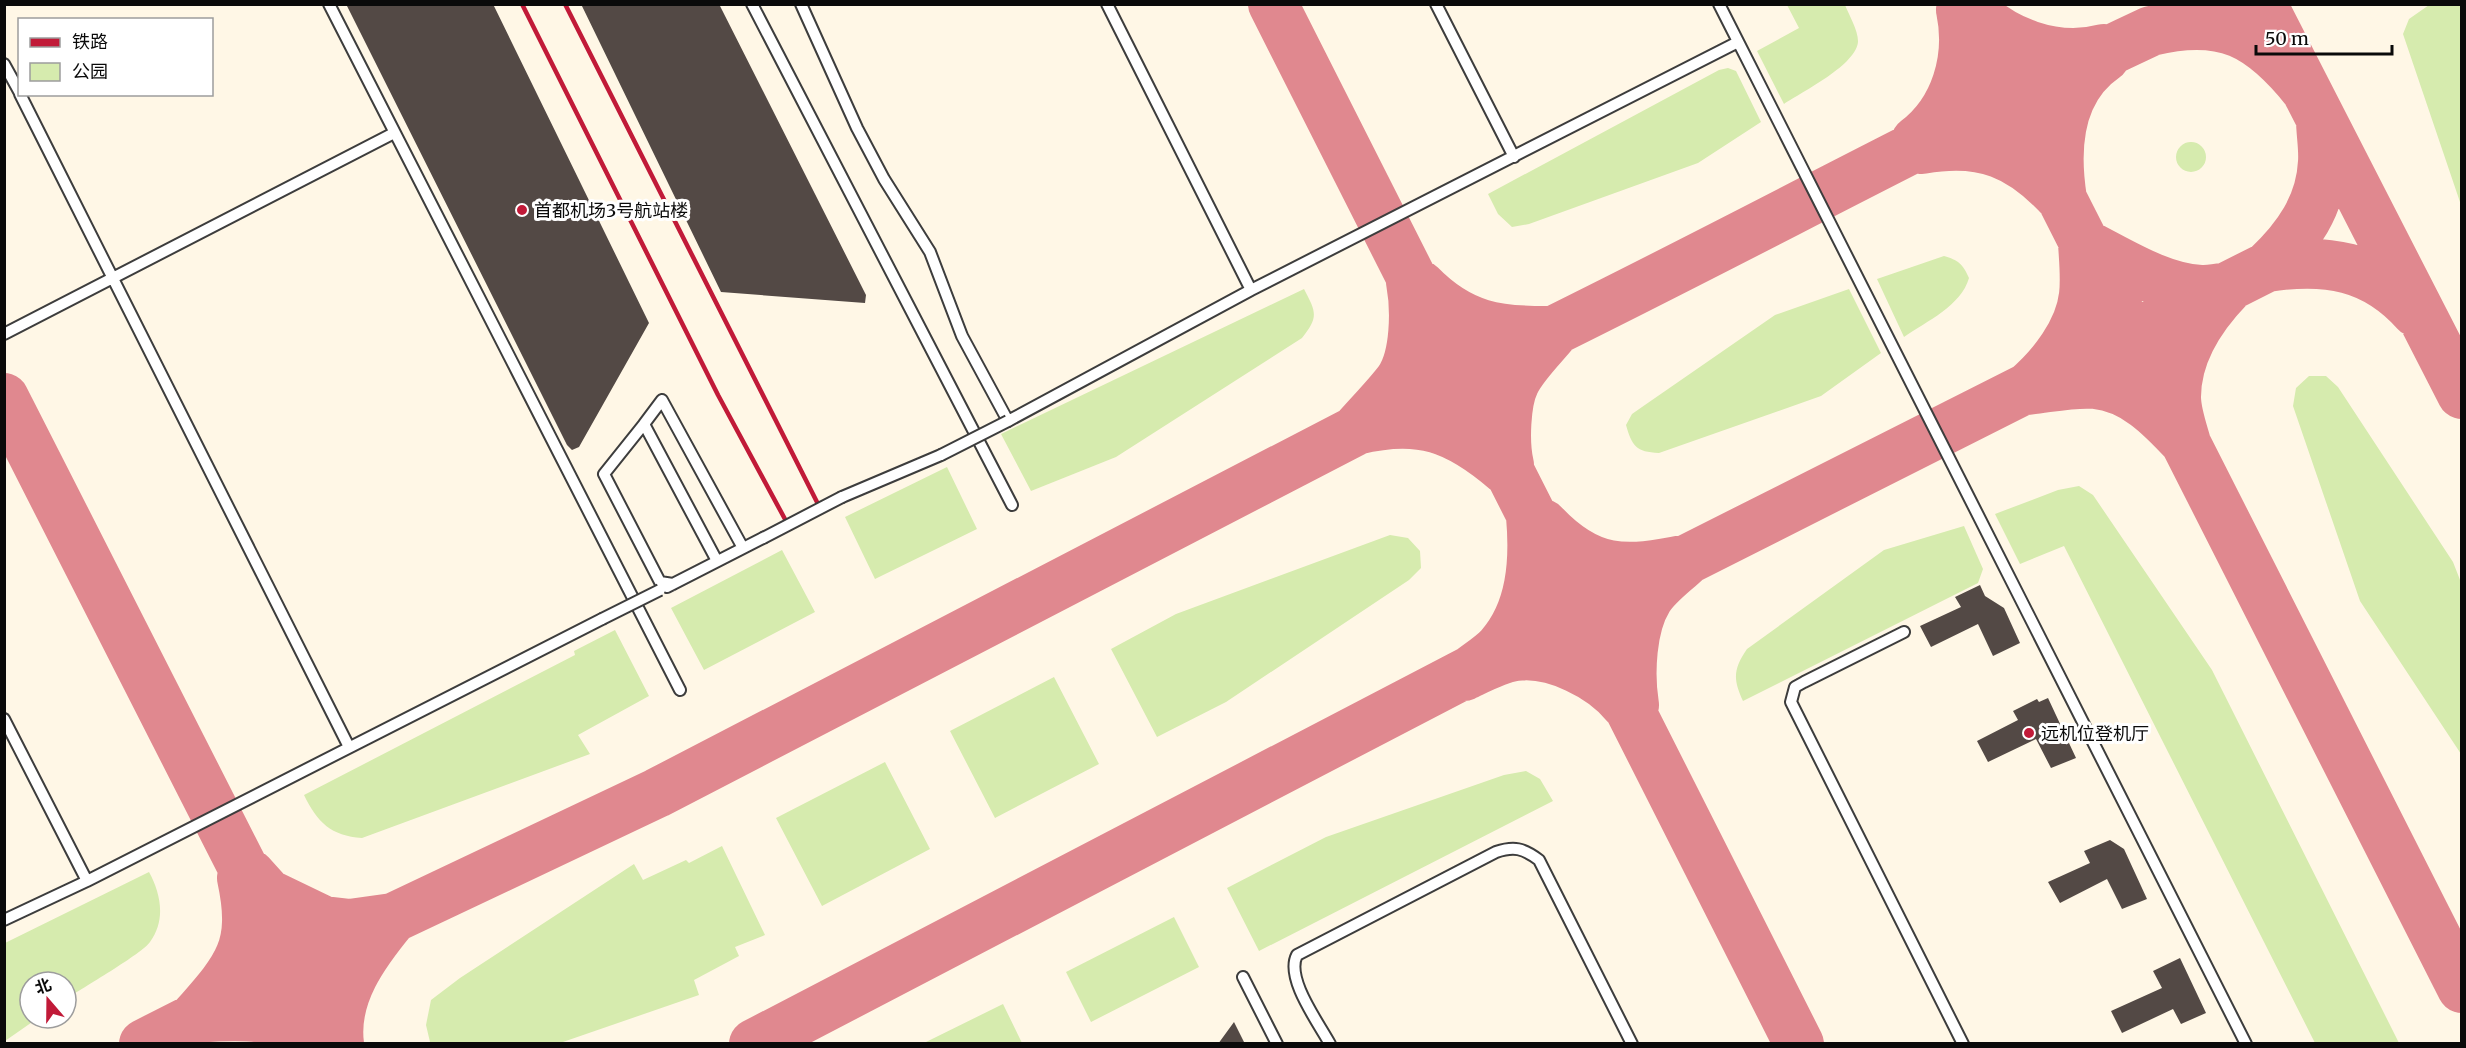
<svg xmlns="http://www.w3.org/2000/svg" width="2466" height="1048" font-family="Merriweather,'Noto Sans SC',serif">
	<style>
		.green { fill: #d6ebae }
		.lines { fill: none; stroke-linecap: round; stroke-linejoin: round }
		.taxiway { stroke: #e0888f; stroke-width: 50 }
		.building { fill: #534945 }
		.lane-casing { stroke: #3d3d3d; stroke-width: 14 }
		.lane { stroke: #fff; stroke-width: 10 }
		.rail { stroke: #c11a38; stroke-width: 4.5 }
		.lane-bridge-casing { stroke: #3d3d3d; stroke-width: 14; stroke-linecap: butt }
		.lane-bridge { stroke: #fff; stroke-width: 10 }
		.poi-dot { fill: #c11a38; stroke: #fff; stroke-width: 2 }
		.labels { text-anchor: middle; dominant-baseline: central; stroke-width: 6; stroke-linejoin: round; paint-order: stroke }
		.poi-label { font-size: 18px; fill: #0a0a0a; stroke: #fff; text-anchor: start }
	</style>
	<rect width="100%" height="100%" fill="#fff7e6"/>
	<path class="green" d="M1787,5h58c4,10 13,25 13,36 0,23 -56,51 -74,63l-27,-53 42,-23z
		M2429,5h32v200l-58,-171 6,-15z
		M1728,68l8,3 25,51 -63,41 -169,61 -17,3 -14,-13 -10,-20 231,-124z
		M2176 157a15 15 0 1 1 30 0a15 15 0 1 1-30 0Z
		M1944,256c14,4 19,8 25,22 -8,28 -42,43 -65,59l-27,-58z
		M1304,289c12,23 15,28 -2,49l-186,119 -85,34 -30,-57z
		M1849,289l32,64 -60,43 -162,57c-23,-1 -27,-7 -33,-28l6,-11 10,-7 133,-92z
		M2309,376h17l12,11 115,175 9,23 -1,169 -101,-153 -67,-195 3,-18z
		M947,467l30,62 -102,50 -30,-62z
		M2079,486l14,9 119,175 187,373h-84l-251,-497 -44,18 -25,-50 63,-24z
		M1964,526l19,43 -5,14 -235,118c-10,-21 -10,-32 4,-52l137,-99z
		M1390,535l18,3 12,13 1,17 -12,12 -183,122 -69,35 -46,-88 65,-35z
		M782,550l33,62 -111,58 -33,-62z
		M615,630l34,66 -71,39 12,19 -228,84c-31,-2 -45,-16 -58,-43l271,-140 -1,-4z
		M1054,677l45,87 -104,54 -45,-87z
		M885,762l45,87 -108,57 -46,-88z
		M1526,771l14,8 13,22 -294,150 -32,-63 99,-51 178,-62z
		M722,846l43,89 -30,12 4,9 -45,24 5,15 -139,48 -130,-1 -4,-17 5,-25 29,-22 174,-114 9,16 43,-20 3,3z
		M149,872c12,22 17,48 1,70 -7,11 -69,47 -84,57v-17h-36v36h8l-33,23v-98z
		M1174,917l25,50 -108,55 -25,-50z
		M1003,1004l19,39h-98z"/>
	<g class="lines">
		<path class="taxiway" d="M1273,4l526,1040
			M1963,4l499,984
			M1967,4c33,38 89,58 137,45
			M2262,4l200,390
			M1916,141c40,-30 55,-83 45,-131
			M1922,149c61,-11 99,5 140,50 -8,-51 -4,-110 43,-142
			M2083,243c36,18 77,45 118,47 9,0 19,-2 28,-3 -29,30 -53,68 -53,110 0,15 6,32 10,46 -26,-28 -52,-55 -91,-59 -22,-2 -48,4 -70,6 27,-23 55,-58 59,-95 2,-17 0,-35 -1,-52z
			M2267,267c59,-9 107,-2 149,45
			M1411,282c5,27 5,75 -12,99 -13,17 -29,33 -43,49 64,-16 101,-2 150,40
			M1420,285c41,42 78,47 135,46 -13,16 -31,33 -40,51 -10,20 -11,62 -6,83
			M4,398l290,570 35,76
			M1531,516c4,45 1,95 -31,131 -10,11 -25,19 -36,29 15,-7 35,-18 52,-20 37,-5 87,20 110,49
			M1543,524c47,50 82,48 145,35 -12,12 -31,25 -40,40 -17,27 -19,75 -14,106
			M250,874l18,20 56,27 26,3 43,-6c-29,35 -60,77 -54,126
			M242,878c15,70 -4,90 -48,140 45,-3 87,-7 123,26
			M144,1044l249,-126 264,-125 804,-417c233,-111 457,-236 690,-345 73,-18 110,3 155,59
			M754,1044l829,-432 684,-345c31,-29 54,-62 56,-105 1,-14 -2,-29 -2,-43"/>
	</g>
	<path class="building" d="M346,4h147l156,319 -70,124 -7,3 -5,-5z
		M581,4h138l147,291 -1,8 -144,-11z
		M1980,585l5,11 19,12 16,35 -27,13 -15,-32 -47,23 -11,-21 41,-19 -6,-10z
		M2048,698l28,60 -25,10 -15,-29 -48,23 -11,-21 41,-21 -5,-9 24,-12 2,3z
		M2110,840l14,9 23,50 -25,10 -15,-30 -47,24 -12,-21 42,-19 -6,-12z
		M2180,958l26,55 -25,11 -8,-15 -51,24 -11,-22 51,-23 -9,-17z
		M1234,1022l11,22h-27z"/>
	<g class="lines">
		<defs>
			<path id="lane" d="M329,4l351,686
				M752,4l260,501
				M801,4l56,124 27,51 46,73 32,84 46,85 243,-131 487,-248
				M1107,4l144,286
				M1436,4l78,153
				M1719,4l527,1040
				M4,64l16,29
				M20,94l329,653
				M4,334l390,-201
				M644,424l18,-24 81,148
				M842,497l99,-42
				M673,584l-13,-2 -56,-108 40,-50 73,137
				M667,587l96,-49
				M1904,632l-100,50 -9,5 -4,15 172,342
				M4,719l83,162
				M4,920l83,-39 515,-262
				M1243,977l34,67
				M1330,1044c-12,-22 -45,-66 -33,-89l199,-103c18,-6 27,-4 43,8l93,184"/>
		</defs>
		<use href="#lane" class="lane-casing"/>
		<use href="#lane" class="lane"/>
		<path class="rail" d="M522,4l196,391 68,126
			M565,4l254,502"/>
		<defs>
			<path id="lane-bridge" d="M941,455l67,-34
				M763,538l79,-41
				M602,619l58,-29"/>
		</defs>
		<use href="#lane-bridge" class="lane-bridge-casing"/>
		<use href="#lane-bridge" class="lane-bridge"/>
	</g>
	<g class="poi-dot">
		<circle cx="522" cy="210" r="6"/>
		<circle cx="2029" cy="733" r="6"/>
	</g>
	<g class="labels">
		<g class="poi-label">
			<text x="534" y="210">首都机场3号航站楼</text>
			<text x="2041" y="733">远机位登机厅</text>
		</g>
	</g>
	<rect width="2466" height="1048" fill="none" stroke="#0a0a0a" stroke-width="12"/>
	<rect x="18" y="18" width="195" height="78" fill="#ffffff" stroke="#9d9d9d" stroke-width="1.5"/>
	<rect x="30" y="38" width="30" height="9" fill="#c11a38" stroke="#9d9d9d" stroke-width="1.5"/>
	<text x="72" y="48" font-size="18" fill="#0a0a0a">铁路</text>
	<rect x="30" y="63" width="30" height="18" fill="#d6ebae" stroke="#9d9d9d" stroke-width="1.5"/>
	<text x="72" y="78" font-size="18" fill="#0a0a0a">公园</text>
	<g transform="translate(48 1000) rotate(340)"><circle r="28" fill="#ffffff" stroke="#9d9d9d" stroke-width="1.5"/>
	<path d="M0-4.5L10 22L0 15L-10 22Z" fill="#c11a38"/>
	<text y="-9" font-size="16" font-weight="bold" text-anchor="middle" fill="#0a0a0a">北</text>
	</g>
	<path d="M2256 45v9h136v-9" fill="none" stroke="#0a0a0a" stroke-width="3"/>
	<text x="2265" y="45" font-size="18" fill="#0a0a0a" stroke="#ffffff" stroke-width="4.5" paint-order="stroke">50 m</text>
</svg>
